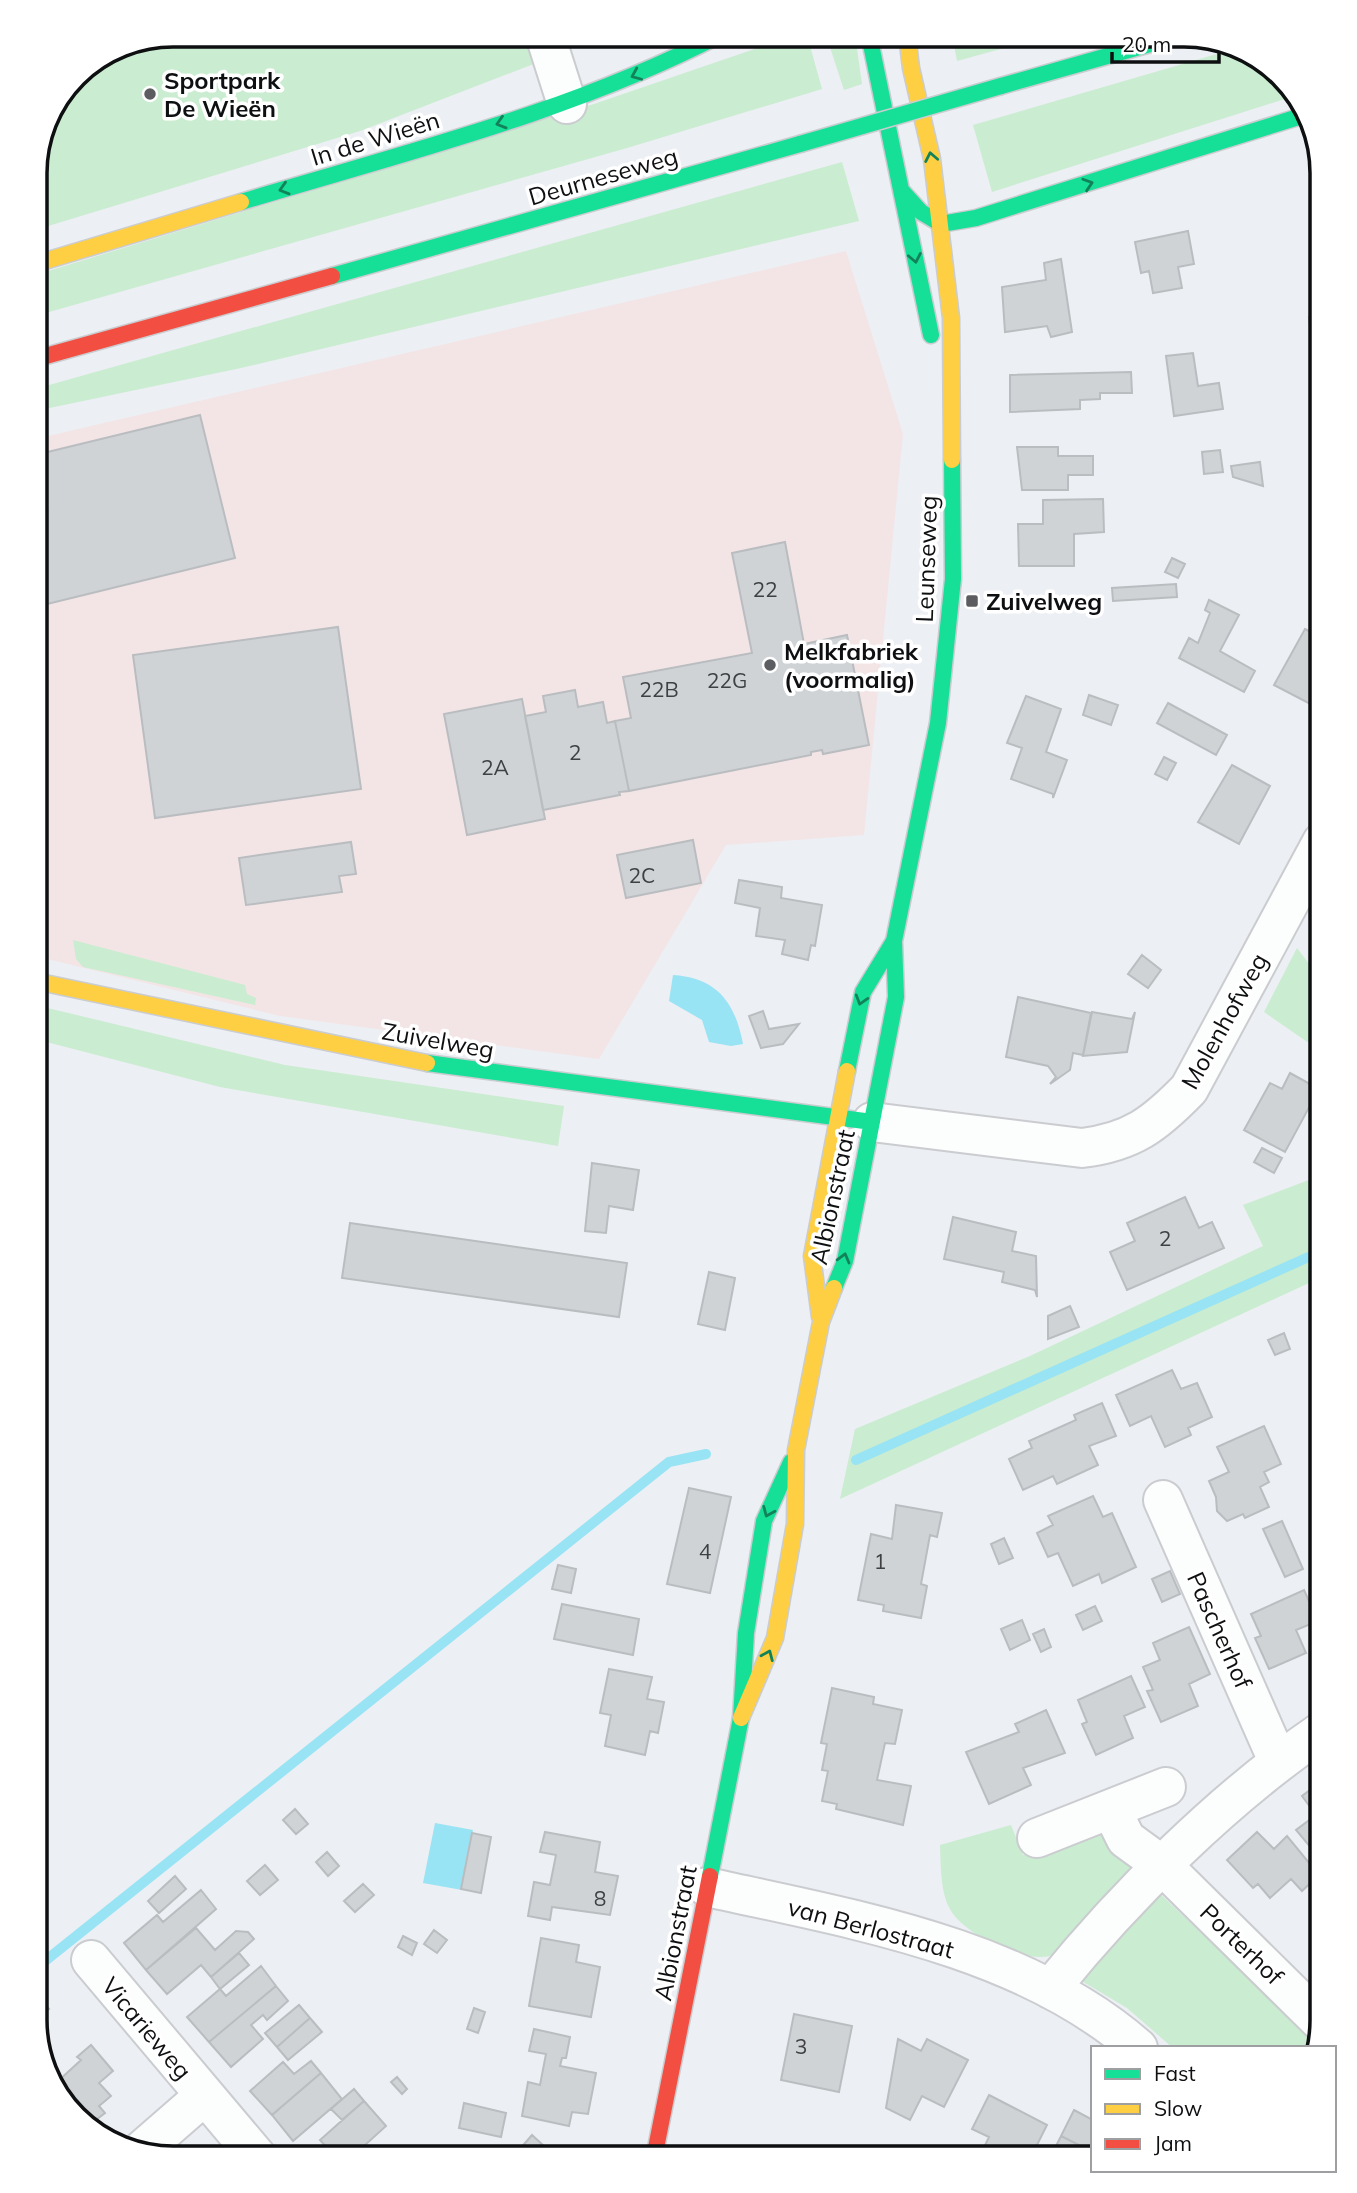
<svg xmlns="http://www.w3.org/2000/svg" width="1357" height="2193" font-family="Mulish,sans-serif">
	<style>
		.commercial { fill: #f3e5e6 }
		.green { fill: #caecd0 }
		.water { fill: #98e3f4 }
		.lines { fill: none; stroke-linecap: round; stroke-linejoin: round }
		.stream { stroke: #98e3f4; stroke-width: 10 }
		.building { fill: #d0d3d6; stroke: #babdc0; stroke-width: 2 }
		.street-casing { stroke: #caccd0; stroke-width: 42 }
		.fast-casing { stroke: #caccd0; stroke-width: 19 }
		.slow-casing { stroke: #caccd0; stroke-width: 19 }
		.jam-casing { stroke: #caccd0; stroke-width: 19 }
		.street { stroke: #fcfdfd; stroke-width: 38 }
		.fast { stroke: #16e098; stroke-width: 16 }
		.slow { stroke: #ffcf43; stroke-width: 16 }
		.jam { stroke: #f24e42; stroke-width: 16 }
		.fast-bridge-casing { stroke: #caccd0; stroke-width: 19; stroke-linecap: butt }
		.fast-bridge { stroke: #16e098; stroke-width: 16 }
		.oneway { stroke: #12825b }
		.poi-dot { fill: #5b5d60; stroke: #fff; stroke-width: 2.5 }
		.labels { text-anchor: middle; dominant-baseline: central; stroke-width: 7; stroke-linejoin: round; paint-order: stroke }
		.number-label { font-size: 21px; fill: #3e4042 }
		.poi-label { font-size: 24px; font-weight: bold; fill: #0d0f11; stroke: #fff; text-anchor: start }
		.street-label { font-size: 24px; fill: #0d0f11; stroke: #fff }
		.rim { fill: none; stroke: #0d0f11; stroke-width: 3.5 }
	</style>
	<rect width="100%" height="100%" fill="#eceff3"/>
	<path class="commercial" d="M846,251l57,183 -39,401 -138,10 -127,214 -319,-43 -245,-60v-517z"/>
	<path class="green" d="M174,35h363l7,25 -184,71 -325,99v-65l14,-52 27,-38 45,-30z
		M795,35h12l15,54 -195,59 -592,168v-41l559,-171z
		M826,35h29l7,49 -18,6z
		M952,35h100l-95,26z
		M1234,49l26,9 34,38 -302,96 -19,-67z
		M842,162l17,59 -618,147 -206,43v-22z
		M73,940l172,45 2,9 9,4 -1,7 -172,-38 -7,-8z
		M1297,948l25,33v71l-58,-40z
		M35,1005l250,60 279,41 -6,40 -338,-59 -185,-48z
		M1322,1175v102l-482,222 15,-70 175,-73 233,-110 -20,-41z
		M1011,1825l12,30 77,-26 30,29v14c-13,14 -64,78 -77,83 -27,10 -90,-21 -103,-46 -10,-18 -9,-44 -10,-64z
		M1157,1891l159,150 -2,7h-141l-46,-40 -52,-31z"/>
	<path class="water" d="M673,975c44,3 62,27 70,69l-12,2 -22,-4 -7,-22 -33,-19z
		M435,1823l38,7 -11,60 -39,-7z"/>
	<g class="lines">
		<path class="stream" d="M856,1460l466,-209
			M35,1969l634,-507 37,-8"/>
	</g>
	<path class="building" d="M1188,231l6,33 -16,3 4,21 -29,5 -4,-22 -8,2 -6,-31z
		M1061,259l11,73 -21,5 -4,-11 -42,6 -3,-45 44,-7 -2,-17z
		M1322,315v34l-9,-1 -4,-31z
		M1193,353l5,33 21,-3 4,26 -49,7 -8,-60z
		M1131,372l1,21h-32v6l-20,1v9l-70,3v-37z
		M200,415l35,143 -200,49v-152z
		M1322,423v25l-3,1 -3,-21z
		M1017,447h41v9h35v19h-25v15h-46z
		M1220,450l3,22 -19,2 -2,-22z
		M1260,462l3,24 -30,-9 -2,-11z
		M1103,499l1,33 -30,2v32h-55l-1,-42h25v-24z
		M785,542l19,102 43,-9 22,110 -46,9 -1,-4 -11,2v3l-182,36 -14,-70 16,-3 -8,-41 129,-24 -20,-100z
		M1172,558l13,6 -7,14 -13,-6z
		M1176,584l1,13 -64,4 -1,-13z
		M1209,600l30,15 -19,36 35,20 -11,21 -65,-34 10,-20 9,5 12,-30 -5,-3z
		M338,627l23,162 -206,29 -22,-163z
		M1305,629l17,9v72l-48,-25z
		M575,690l3,17 25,-5 4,21 8,-2 14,70 -10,1 1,3 -77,15 -18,-94 21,-4 -3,-16z
		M1089,695l29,10 -7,20 -28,-10z
		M1026,696l35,13 -15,43 21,8 -14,38v-4l-42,-15 11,-31 -15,-5z
		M522,699l23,120 -78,16 -23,-121z
		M1168,703l59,32 -11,20 -59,-32z
		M1164,757l12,6 -9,17 -12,-6z
		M1232,765l38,21 -31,58 -41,-22z
		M693,840l8,43 -75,15 -9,-43z
		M351,842l5,32 -17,2 3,16 -96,13 -7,-47z
		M739,880l43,7 -1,11 41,7 -7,41 -4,-1 -3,15 -26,-6 3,-14 -29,-4 4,-28 -25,-5z
		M1142,955l19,15 -13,18 -20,-14z
		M1018,997l73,16 -8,42 -10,-2 -3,17 -20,14 6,-7 -8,-11 -42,-9z
		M763,1011l6,18 30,-5 -16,20 -22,4 -12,-32z
		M1092,1012l40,7 3,-7 -8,40 -44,4z
		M1290,1073l29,16 -34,63 -41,-22 26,-47 12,6z
		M1262,1148l20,10 -8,15 -20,-11z
		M592,1163l47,7 -6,40 -24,-4 -3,27 -21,-2z
		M1185,1197l14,31 13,-6 12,26 -97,42 -17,-38 25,-11 -8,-18z
		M953,1217l63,15 -4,19 24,5 1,41 -2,-7 -33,-8 2,-10 -60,-13z
		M350,1223l277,40 -8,54 -277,-39z
		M709,1272l26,6 -10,52 -27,-6z
		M1070,1306l9,21 -31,12v-23z
		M1284,1333l6,16 -15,6 -7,-15z
		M1172,1370l9,19 16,-6 15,34 -24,11 3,7 -26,12 -14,-31 -21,10 -14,-31z
		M1102,1403l14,33 -27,10 9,19 -41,19 -4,-8 -30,14 -14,-31 23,-11 -3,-7 47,-21 -2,-5z
		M1264,1426l17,38 -17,8 5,10 -9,5 9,20 -24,11 -2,-4 -16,7 -10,-10 -1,-14 -7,-16 20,-9 -12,-25z
		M689,1488l42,9 -21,96 -43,-9z
		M1093,1496l10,21 9,-4 24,54 -34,16 -3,-9 -26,12 -15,-33 -10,4 -11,-24 16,-8 -5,-9z
		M896,1505l46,8 -5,24 -7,-2 -9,49 6,2 -6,32 -38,-7 1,-6 -26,-5 13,-66 21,5z
		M1282,1521l21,48 -18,8 -22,-48z
		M1004,1538l9,20 -14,6 -8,-20z
		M558,1565l18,4 -5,24 -19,-4z
		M1170,1571l10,23 -18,8 -10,-23z
		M1304,1590l14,31 -22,9 10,23 -37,16 -14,-31 6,-2 -10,-22z
		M562,1604l77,15 -6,36 -79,-16z
		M1095,1606l7,15 -19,9 -7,-15z
		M1022,1620l8,20 -20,10 -9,-21z
		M1189,1627l21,47 -21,10 9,22 -37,16 -14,-31 6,-1 -10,-23 17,-7 -7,-17z
		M1044,1629l7,18 -10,5 -8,-18z
		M609,1669l43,8 -5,22 17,3 -6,31 -8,-2 -5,24 -40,-9 6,-31 -11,-2z
		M1131,1676l14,31 -21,9 9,22 -37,17 -14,-31 5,-2 -9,-22z
		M832,1688l42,9 -1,7 29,6 -7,34 -10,-1 -8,37 34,6 -8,39 -67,-16 1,-5 -15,-3 6,-30 -6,-1 5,-26 -6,-1z
		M1046,1710l19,43 -42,15 8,17 -42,19 -23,-52 53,-20 -4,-8z
		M1322,1781v80l-26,-31 20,-15 -14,-19z
		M295,1809l13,15 -12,10 -13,-14z
		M545,1832l55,10 -5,30 23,4 -8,39 -58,-8 -2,13 -22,-4 6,-34 16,3 6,-30 -16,-3z
		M1257,1832l17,17 13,-13 32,39 -17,16 -11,-12 -21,19 -12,-14 -5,4 -26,-28z
		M472,1833l19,4 -10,56 -20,-4z
		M327,1852l12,14 -11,10 -12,-14z
		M265,1865l13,15 -18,15 -13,-14z
		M175,1876l11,13 -27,24 -11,-12z
		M363,1884l11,11 -19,17 -11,-11z
		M201,1890l15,19 -70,61 -22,-27 33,-28 6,7z
		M196,1928l19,22 21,-19 12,1 6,7 -43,38 -10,-12 -34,29 -21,-24z
		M434,1930l13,10 -10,13 -13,-9z
		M403,1936l14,7 -5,12 -14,-8z
		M541,1938l38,7 -3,17 24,5 -9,50 -62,-11z
		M239,1953l10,12 -29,24 -9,-12z
		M261,1966l15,20 -67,56 -22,-25 33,-28 6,7z
		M276,1986l12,15 -21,19 -4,-5 -12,10 12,14 -32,28 -22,-25z
		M39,1998l10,11 -14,12v-20z
		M299,2005l11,13 -33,29 -12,-14z
		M474,2008l11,4 -7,21 -11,-4z
		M794,2014l58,12 -13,66 -58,-12z
		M310,2018l12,14 -34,28 -11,-13z
		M534,2029l36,8 -4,21h-4l-2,8 36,7 -8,41 -16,-2 -3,14 -47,-10 6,-34 12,3 6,-31 -17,-3z
		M898,2039l23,12 6,-12 41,21 -24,47 -22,-11 -12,24 -24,-12z
		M91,2045l22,26 -14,12 12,13 -12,10 6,7 -13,10 -35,-41 24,-22 -4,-3z
		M311,2061l10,12 -49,42 -22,-24 33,-29 11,12z
		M47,2070l45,53 -3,3 -40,-45z
		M321,2073l21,26 -49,42 -21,-26z
		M397,2077l10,12 -5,5 -11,-12z
		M354,2089l10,12 -22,19 -11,-11z
		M989,2095l58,30 -16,32 -52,1 10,-21 -17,-8z
		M364,2101l22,25 -21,19 11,13h-53l7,-7 -10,-11z
		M464,2103l42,10 -5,24 -42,-9z
		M1074,2110l19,10v32l-32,-16z
		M532,2135l25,23h-45z
		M1061,2136l32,16v6h-43z"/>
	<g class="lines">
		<defs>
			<path id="street" d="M545,35l22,69
				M872,1122l210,26c50,-6 73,-24 107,-59l133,-247
				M1163,1500l115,261
				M1111,1809l15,30 37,27 158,156
				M1037,1838l129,-51
				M707,1887c145,32 316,60 431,161
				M91,1960l167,198
				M1050,1989c75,-93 174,-191 272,-258
				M142,2150l62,-54"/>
			<path id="fast" d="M869,35l62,300
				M1001,86l181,-51
				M902,191l19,21 20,12 35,-6 332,-104
				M241,202c162,-49 328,-89 479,-167
				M332,276l468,-132
				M427,1063l445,59
				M847,1071l16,-79 31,-51
				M834,1288l11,-27 51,-264 -2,-56 44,-218 15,-144 -1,-119
				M710,1876l31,-158 5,-85 18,-112 27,-59"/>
			<path id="slow" d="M907,35l4,33 21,91 19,159 1,142
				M35,264l206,-62
				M35,981l392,82
				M820,1317l-8,-61 35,-185
				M741,1718l34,-80 20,-114 1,-74 25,-128 13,-34"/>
			<path id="jam" d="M35,359l297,-83
				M654,2158l56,-282"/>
		</defs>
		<use href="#street" class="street-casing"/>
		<use href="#fast" class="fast-casing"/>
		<use href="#slow" class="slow-casing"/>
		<use href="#jam" class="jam-casing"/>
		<use href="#street" class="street"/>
		<use href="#fast" class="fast"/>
		<use href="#slow" class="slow"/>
		<use href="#jam" class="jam"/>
		<defs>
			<path id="fast-bridge" d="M800,144l201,-58"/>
		</defs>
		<use href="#fast-bridge" class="fast-bridge-casing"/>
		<use href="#fast-bridge" class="fast-bridge"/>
	</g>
	<defs><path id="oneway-chevron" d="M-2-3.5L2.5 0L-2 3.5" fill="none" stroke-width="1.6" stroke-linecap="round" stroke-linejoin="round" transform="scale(1.75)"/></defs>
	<g class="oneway">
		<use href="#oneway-chevron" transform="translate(636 75) rotate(157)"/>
		<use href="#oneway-chevron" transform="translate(501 123) rotate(163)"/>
		<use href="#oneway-chevron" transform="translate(931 157) rotate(-101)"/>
		<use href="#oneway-chevron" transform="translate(1088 184) rotate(-18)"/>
		<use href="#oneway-chevron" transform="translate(284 189) rotate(163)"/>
		<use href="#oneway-chevron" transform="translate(915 258) rotate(79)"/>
		<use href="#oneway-chevron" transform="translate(861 1000) rotate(107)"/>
		<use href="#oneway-chevron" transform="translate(844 1258) rotate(-75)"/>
		<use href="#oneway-chevron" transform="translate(768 1512) rotate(113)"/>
		<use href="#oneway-chevron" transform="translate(768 1655) rotate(-67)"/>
	</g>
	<g class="poi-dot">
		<circle cx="150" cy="94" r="7"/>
		<rect x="965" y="594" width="14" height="14" rx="3.5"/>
		<circle cx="770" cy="665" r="7"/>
	</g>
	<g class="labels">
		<g class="number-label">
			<text x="765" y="589">22</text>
			<text x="727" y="680">22G</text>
			<text x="659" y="689">22B</text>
			<text x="575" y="752">2</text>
			<text x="495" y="767">2A</text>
			<text x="642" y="875">2C</text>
			<text x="1165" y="1238">2</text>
			<text x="705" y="1551">4</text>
			<text x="880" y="1561">1</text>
			<text x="600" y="1898">8</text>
			<text x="801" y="2046">3</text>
		</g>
		<g class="poi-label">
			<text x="164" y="80">Sportpark<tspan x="164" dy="28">De Wieën</tspan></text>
			<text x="986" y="601">Zuivelweg</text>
			<text x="784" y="651">Melkfabriek<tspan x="784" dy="28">(voormalig)</tspan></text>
		</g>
		<g class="street-label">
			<text transform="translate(375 138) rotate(-17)">In de Wieën</text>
			<text transform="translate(603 176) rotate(-16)">Deurneseweg</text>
			<text transform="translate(926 559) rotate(-88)">Leunseweg</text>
			<text transform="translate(1224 1021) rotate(-61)">Molenhofweg</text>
			<text transform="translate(438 1040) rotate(10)">Zuivelweg</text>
			<text transform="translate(832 1197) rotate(-78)">Albionstraat</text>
			<text transform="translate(1220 1630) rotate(66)">Pascherhof</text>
			<text transform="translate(871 1928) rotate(15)">van Berlostraat</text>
			<text transform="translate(675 1933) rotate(-79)">Albionstraat</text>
			<text transform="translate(1242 1944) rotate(44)">Porterhof</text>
			<text transform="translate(147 2028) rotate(50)">Vicarieweg</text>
		</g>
	</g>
	<path d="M0 0H1357V2193H0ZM173 47H1184A126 126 0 0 1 1310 173V2020A126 126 0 0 1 1184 2146H173A126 126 0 0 1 47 2020V173A126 126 0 0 1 173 47Z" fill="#fff" fill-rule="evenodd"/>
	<path class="rim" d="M173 47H1184A126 126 0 0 1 1310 173V2020A126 126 0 0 1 1184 2146H173A126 126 0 0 1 47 2020V173A126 126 0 0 1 173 47Z"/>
	<rect x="1091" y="2046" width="245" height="126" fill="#ffffff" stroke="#9e9fa0" stroke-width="2"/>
	<rect x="1105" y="2069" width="35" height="10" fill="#16e098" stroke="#9e9fa0" stroke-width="2"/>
	<text x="1154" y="2081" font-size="21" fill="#0d0f11">Fast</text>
	<rect x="1105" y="2104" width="35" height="10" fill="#ffcf43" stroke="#9e9fa0" stroke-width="2"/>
	<text x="1154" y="2116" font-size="21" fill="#0d0f11">Slow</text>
	<rect x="1105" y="2139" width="35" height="10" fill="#f24e42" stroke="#9e9fa0" stroke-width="2"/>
	<text x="1154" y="2151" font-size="21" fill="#0d0f11">Jam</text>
	<path d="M1112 52v10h107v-10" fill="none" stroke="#0d0f11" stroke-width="3.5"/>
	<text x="1122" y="52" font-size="21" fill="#0d0f11" stroke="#ffffff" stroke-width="5" paint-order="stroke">20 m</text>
</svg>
